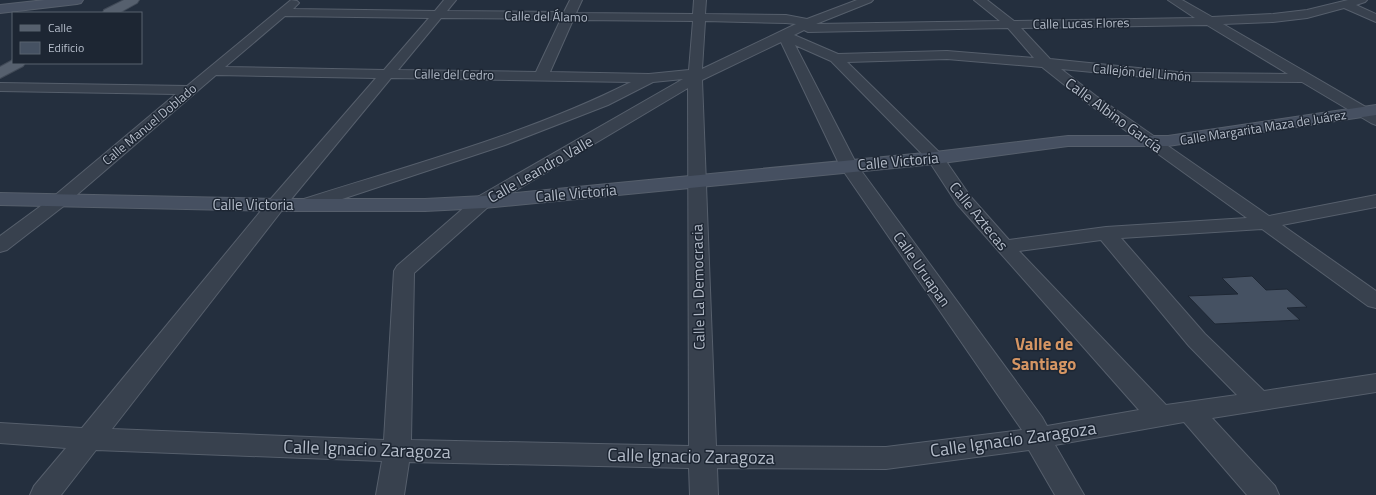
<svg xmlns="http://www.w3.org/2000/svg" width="1376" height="495" font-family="'Titillium Web',sans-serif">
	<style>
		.building { fill: #455162; stroke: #1f2835 }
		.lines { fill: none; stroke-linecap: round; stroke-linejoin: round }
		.street-casing { stroke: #565f6c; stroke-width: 2 }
		.secondary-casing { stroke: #565f6c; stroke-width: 2 }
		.primary-casing { stroke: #414a57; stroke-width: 2 }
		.street { fill: #38414e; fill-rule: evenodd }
		.secondary { fill: #465061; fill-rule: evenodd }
		.primary { fill: #56606e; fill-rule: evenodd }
		.labels { text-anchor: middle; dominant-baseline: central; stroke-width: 3; stroke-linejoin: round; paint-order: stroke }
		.far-street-label { font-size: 13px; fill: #b4bcc9; stroke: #1d2633 }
		.street-label { font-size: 15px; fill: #b4bcc9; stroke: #1d2633 }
		.quarter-label { font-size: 17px; font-weight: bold; fill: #d59563; stroke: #1d2633 }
		.near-street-label { font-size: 18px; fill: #b4bcc9; stroke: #1d2633 }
	</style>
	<rect width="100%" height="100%" fill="#242f3e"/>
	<path class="building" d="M1252,276l14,14 21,-1 20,18 -20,1 13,12 -85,4 -27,-28 50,-2 -16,-16z"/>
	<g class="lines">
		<defs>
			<path id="street" d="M291,0l6,1 2,2 -6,6 142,2 9,-11h12l-9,11 117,1 6,-12h12l-6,13 117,1 1,-14h12l-1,14 81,1 21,4 50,-19h16l-2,2 -55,22 184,-3 -26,-21h13l27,21 181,-3 -27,-18h14l30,17 61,-3 34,-4 41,-10h19l-2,2 -9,3 20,9v8l-32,-14 -37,10 -34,4 -50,2 153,89v12l-5,-2 -69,-41 -115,-1 -126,-12 35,27 173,120 107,-21v12l-94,18 94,66v17l-8,-2 -106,-77 -141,9 84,96 59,57 112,-17v18l-164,26 63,68 4,9h-32l-63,-73 -129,23 29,50h-29l-26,-45 -143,19 -169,-1 1,27h-28l-1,-27 -280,-6 -5,33h-28l6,-34 -286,-11 -35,45h-31l4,-9 32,-38 -66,-5v-20l82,5 187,-227 107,-123 -160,-3 -151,130 -58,45 -7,2v-16l53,-39 123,-103 -176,-3v-8l187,3zM285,16l144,2 -45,52 -159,-3zM441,18l120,1 -25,53 -138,-2zM573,20l120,1 -4,49 -40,4 -99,-2zM705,21l81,2 10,1 -94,45zM1207,25l81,49 -101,-1 -137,-14 -29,-31zM1008,28l26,30 -87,-7 -109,3 -44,-19 10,-5 4,2zM781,42l59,124 182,264 -136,17 -170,-1 -14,-366zM795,45l36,16 98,100 28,43 182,206 -92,16 -5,-9 -185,-252zM947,59l95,8 44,35 161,116 -141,9 -97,13 -39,-44 -29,-42 -94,-92zM391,78l240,4c-103,52 -217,82 -327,117l-2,4 2,4 7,2 7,-2 187,-62 103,-40 45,-23 30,-3 -209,120 -77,67 -3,5 -10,169 -272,-11 171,-220zM688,88l1,358 -278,-6 3,-167 74,-66zM1101,240l88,106 48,49 -71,10 -147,-154z"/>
			<path id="secondary" d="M45,0h38l-2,3 -4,1 -77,9v-8z
				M1376,105v10l-208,31h-100l-133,18 -451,44 -59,3h-149l-276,-6v-12l276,6h149l59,-3 451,-44 133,-16h100z"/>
			<path id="primary" d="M124,0h15l-2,3 -18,10h-16l1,-3z
				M13,60v3h12l-2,3 -23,12v-11z"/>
		</defs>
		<use href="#street" class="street-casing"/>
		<use href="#secondary" class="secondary-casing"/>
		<use href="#primary" class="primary-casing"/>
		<use href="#street" class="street"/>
		<use href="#secondary" class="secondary"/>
		<use href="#primary" class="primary"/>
	</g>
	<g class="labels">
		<g class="far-street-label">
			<text transform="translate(546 16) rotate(1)">Calle del Álamo</text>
			<text transform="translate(1081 23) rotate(-1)">Calle Lucas Flores</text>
			<text transform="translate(1142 72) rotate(5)">Callejón del Limón</text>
			<text transform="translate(454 74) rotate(1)">Calle del Cedro</text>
			<text transform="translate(149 124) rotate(-40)">Calle Manuel Doblado</text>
			<text transform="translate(1263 127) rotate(-9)">Calle Margarita Maza de Juárez</text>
		</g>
		<g class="street-label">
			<text transform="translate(1114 115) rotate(36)">Calle Albino García</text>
			<text transform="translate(898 161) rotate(-5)">Calle Victoria</text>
			<text transform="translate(540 169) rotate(-30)">Calle Leandro Valle</text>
			<text transform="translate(576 193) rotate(-5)">Calle Victoria</text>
			<text x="253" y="204">Calle Victoria</text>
			<text transform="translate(979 216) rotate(51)">Calle Aztecas</text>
			<text transform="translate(922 269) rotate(55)">Calle Uruapan</text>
			<text transform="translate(698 287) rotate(-91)">Calle La Democracia</text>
		</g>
		<g class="quarter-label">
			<text x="1044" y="344">Valle de<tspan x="1044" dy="20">Santiago</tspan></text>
		</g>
		<g class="near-street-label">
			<text transform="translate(1013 439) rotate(-8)">Calle Ignacio Zaragoza</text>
			<text transform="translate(367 449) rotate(2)">Calle Ignacio Zaragoza</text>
			<text transform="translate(691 456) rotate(1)">Calle Ignacio Zaragoza</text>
		</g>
	</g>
	<rect x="12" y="12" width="130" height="52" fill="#1d2633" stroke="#59626f"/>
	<rect x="20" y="25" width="20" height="6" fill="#56606e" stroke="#59626f"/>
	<text x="48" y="32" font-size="12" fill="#b4bcc9">Calle</text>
	<rect x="20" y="42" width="20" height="12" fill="#455162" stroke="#59626f"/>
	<text x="48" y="52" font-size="12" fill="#b4bcc9">Edificio</text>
</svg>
